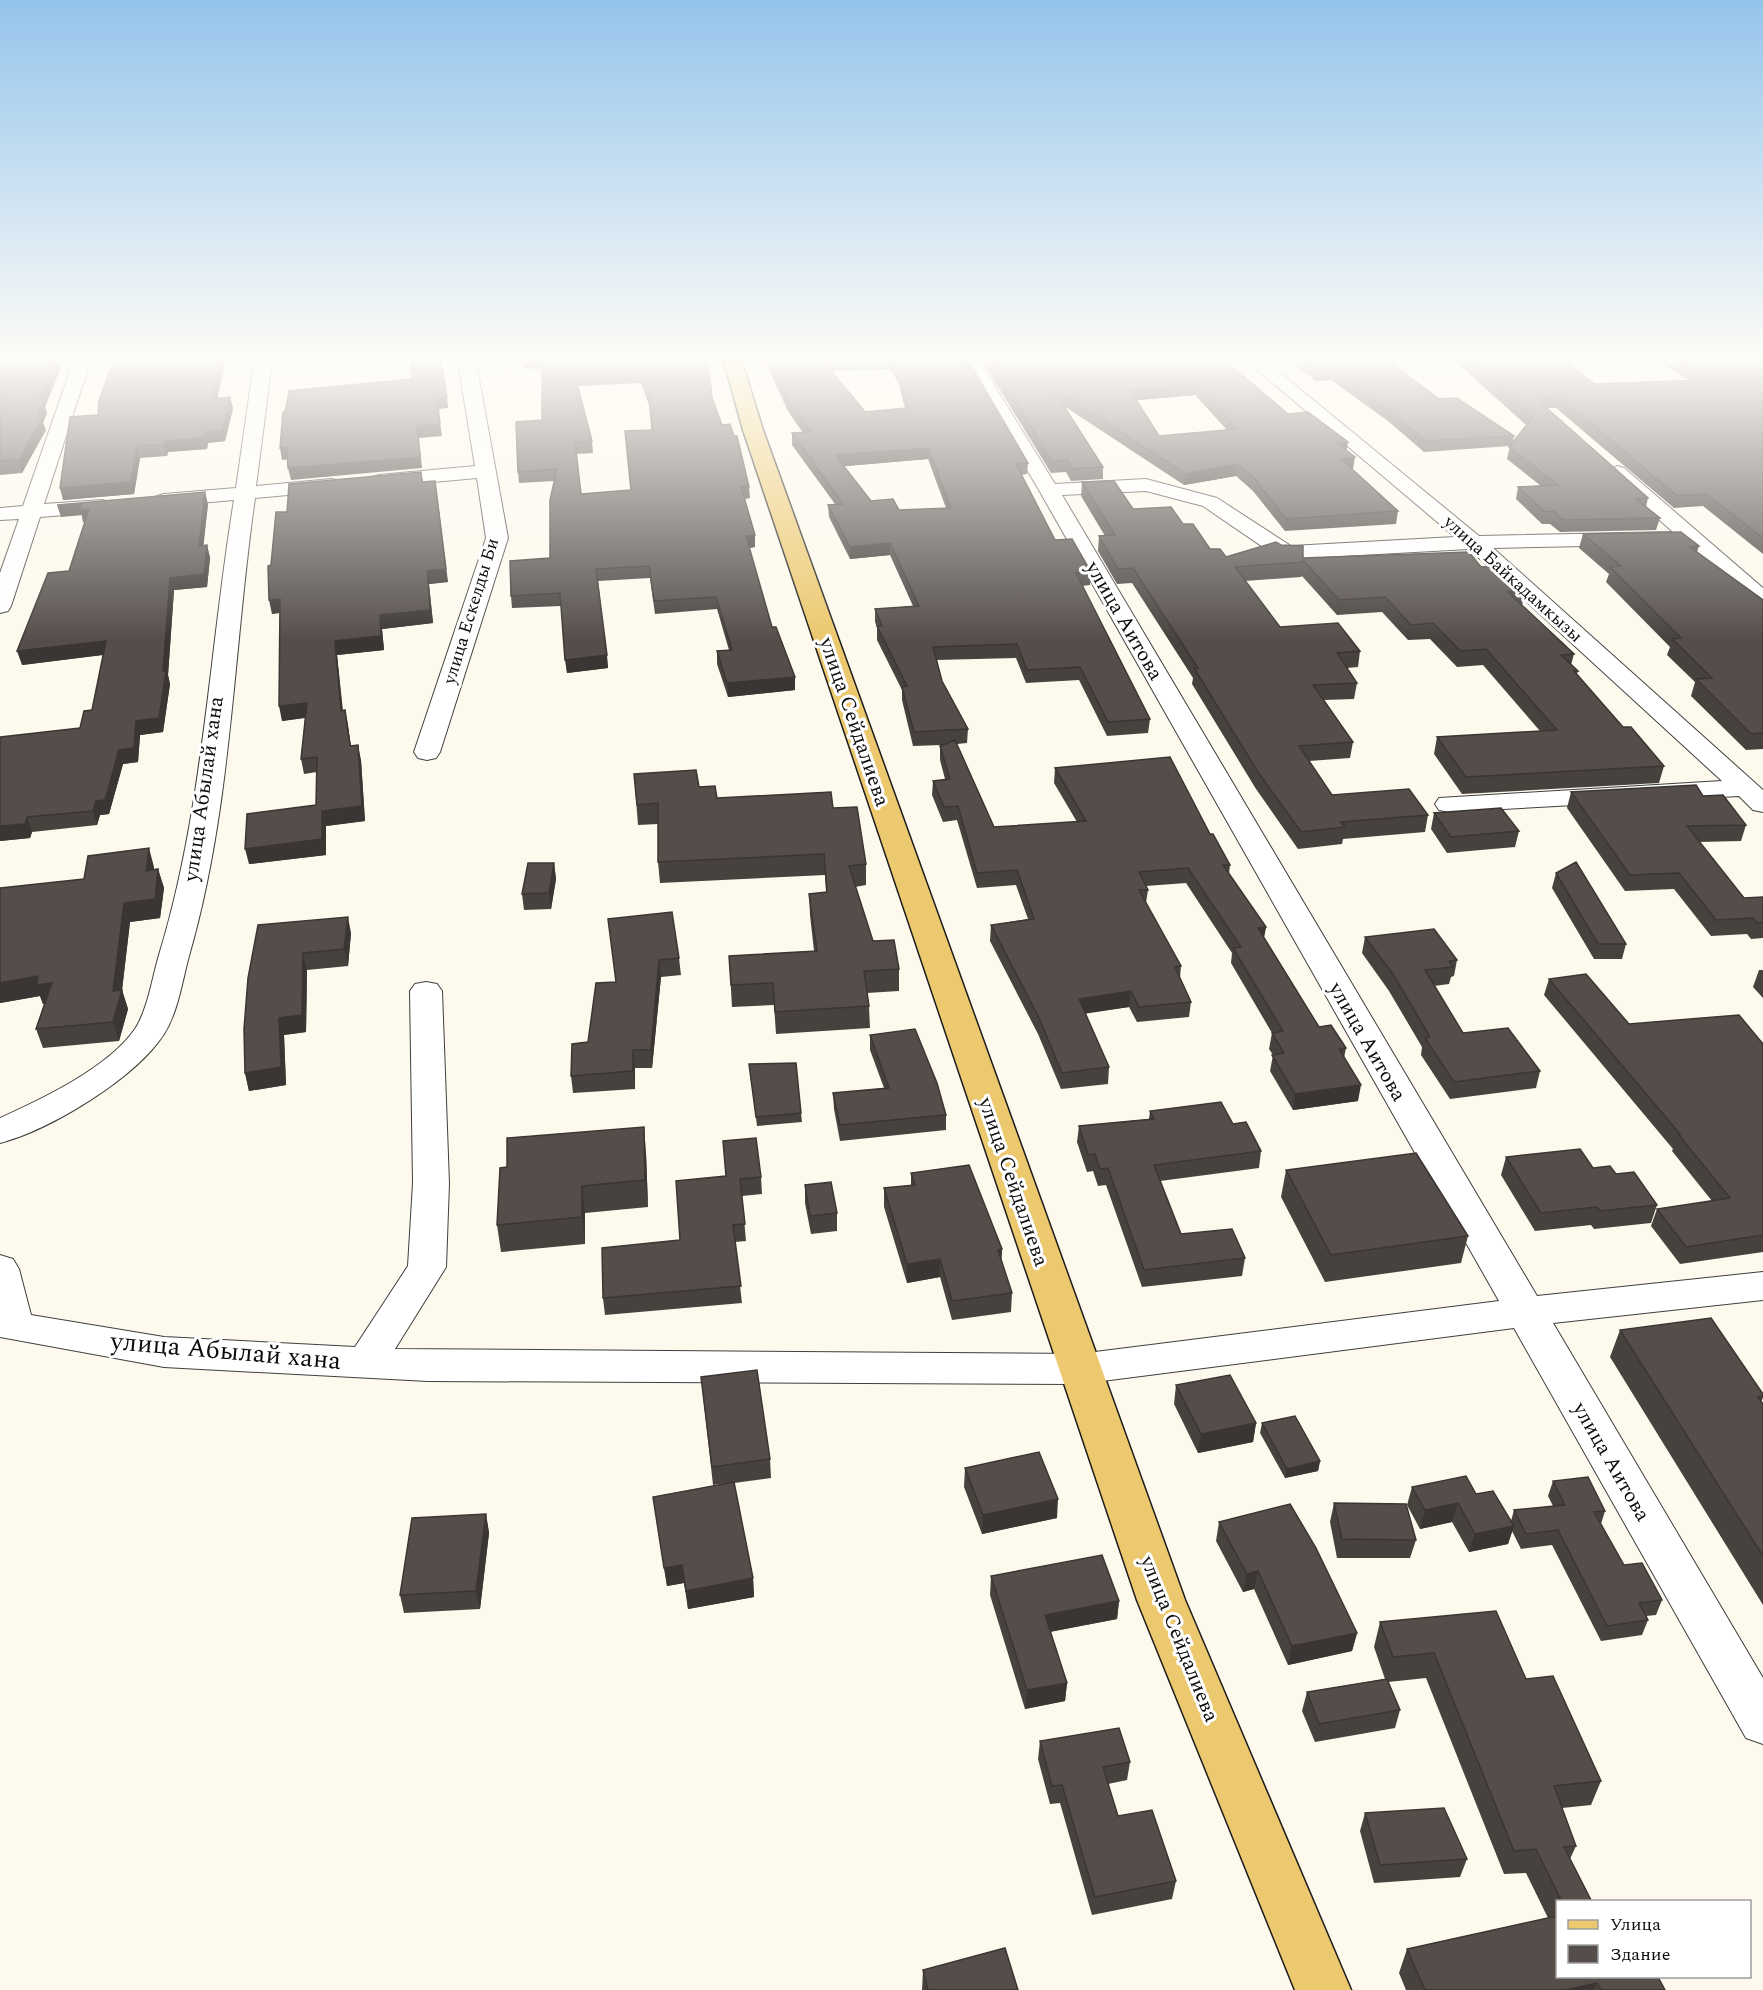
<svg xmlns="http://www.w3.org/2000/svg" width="1763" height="1990" font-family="Spectral,serif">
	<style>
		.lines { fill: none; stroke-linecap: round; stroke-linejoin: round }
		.street-casing { stroke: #3f3f3f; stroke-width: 2 }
		.primary-casing { stroke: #1d1d1d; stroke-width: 3 }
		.street { fill: #fff; fill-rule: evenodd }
		.primary { fill: #ecc86e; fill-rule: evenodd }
		.wall { fill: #48423f; fill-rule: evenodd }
		.shaded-wall { fill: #3b3633 }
		.building { fill: #544d49; stroke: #3b3633; stroke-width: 1.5; fill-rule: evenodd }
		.labels { text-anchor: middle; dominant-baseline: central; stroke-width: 6; stroke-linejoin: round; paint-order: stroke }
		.far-street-label { font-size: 18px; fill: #0c0c0c; stroke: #fff }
		.street-label { font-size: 21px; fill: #0c0c0c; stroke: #fff }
		.near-street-label { font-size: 26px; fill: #0c0c0c; stroke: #fff }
	</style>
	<rect width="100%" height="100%" fill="#fdf9ed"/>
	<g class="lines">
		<defs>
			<path id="street" d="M73,362h17l-46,142 58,-4 7,2 3,4 -3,4 -7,2 -62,5 -29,89 -3,5 -8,2v-40l19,-54 -19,1v-12l23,-2z
				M254,362h18l-16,124 76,-7 7,2 3,4 -3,4 -7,2 -77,7c-22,153 -23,310 -66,458 -7,26 -11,56 -25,78 -28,44 -114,96 -164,109v-25c42,-19 108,-50 135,-89 13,-20 17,-51 24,-74 45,-147 50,-304 75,-455l-70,6 -7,-2 -3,-4 3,-4 7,-2 72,-6z
				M458,362h18l32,176 -68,214 -4,6 -9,2 -9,-2 -4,-6 72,-214 -9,-60 -98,9 -7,-2 -3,-4 3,-4 7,-2 96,-9z
				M963,362h17l75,122 91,-5 71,19 74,48 164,-9 -207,-175h19l212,174 194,-4 -63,-56 -3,-4 10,-6 7,2 139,120v19l-8,-2 -68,-61 -194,4 270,242v22l-10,-2 -14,-14 -290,16 -10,-2 -4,-6 4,-6 283,-17 -253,-232 -182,10 -8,-1 -76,-52 -57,-15 -84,4 475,801 226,-24v28l-210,23 210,355v66l-17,-6 -232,-410 -435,56 -651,-3 -264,-14 -164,-30v-82l13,4 6,10 12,46 133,22 191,10 53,-81 5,-83 -3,-192 5,-7 11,-2 11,2 5,7 7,192 -3,84 -51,82 684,5 420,-53 -460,-811z"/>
			<path id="primary" d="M724,362h18l21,68 422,1170 166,390h-56l-158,-390 -394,-1170z"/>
		</defs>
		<use href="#street" class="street-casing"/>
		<use href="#primary" class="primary-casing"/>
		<use href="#street" class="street"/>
		<use href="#primary" class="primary"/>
	</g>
	<path class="wall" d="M0,362h63l-18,45 2,6 -4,10 3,7 -24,43 -22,2z
		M113,362h112l-8,37 13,-2 3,11 -8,33 -17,2 -1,6 -39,3 -1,4 -27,2 -6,36 -71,6 35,-85z
		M524,362h184l4,36 10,27 27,62 1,11 -5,1 10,36v12l-6,1 23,79 23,50v13l-67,7 -11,-33v-13l12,-1 -12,-41 -62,5 -5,-36 -52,3 10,87 -41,5 -6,-67 -49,2 -1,-12 39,-38 4,-77 -35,2 -1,-11 24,-52v-52l-17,1zM641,383l9,25 2,22 -21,60 -50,4 -5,-40 17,-1 -1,-12 -14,-55z
		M767,362h202l59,101 -1,11 -6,1 34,65 36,32 -1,13 -8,1 68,133 -2,14 -41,3 -28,-56 -53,3 -10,-25 -80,2 6,21 26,48 -1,14 -10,1 37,83 83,-5 -23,-39 1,-15 155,66 20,31 -1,9 37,53 -2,10 55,90 27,21 -2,10 14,43 -65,9 -23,-39 3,-16 -4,-6 3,-16 -41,-70 1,-10 -46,-70 -40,3 2,4 -2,13 35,63 -1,12 11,24 -2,15 -52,5 -8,-15 -44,6 24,54 -1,17 -47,5 -23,-55 -48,-93 1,-16 37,-6 -12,-34 -39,3 -20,-68 -14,2 -11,-27 1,-14 12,-2 -5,-19v-14l2,-1 -29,1 -11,-46v-10l-25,-50v-13l-2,-5v-13l38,-3 -23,-51 -40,4 -21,-42 -1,-12 7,-1 -43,-59v-12h11l-15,-22 -17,-37zM890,369l9,15 6,25 -40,3 -34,-41zM928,459l18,49 -47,2 -28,-9 -27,-35z
		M983,362h244l61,52 59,37 6,18h-1l46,42 -2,13 -111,7 -32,-40 -17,-15 -52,9 -120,-79 39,61v12l-32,2 -5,-9 -15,1zM1195,395l32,35 -68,6 -22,-36z
		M1291,362h99l49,37 75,37 -1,6 13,-17 -70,-63h110l29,22 93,-4 -28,-18h103v192l-60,-48 -29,2 -118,-100h-9l101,90 -2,9 14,11 -4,12 -96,2 -10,-8h-8l-26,-25 2,-12 23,-1 -34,-27 3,-13 -86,6 -36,-31 -57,-41 -15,1z
		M421,472l2,10 25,100 -19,2 4,39 -51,6 2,21 -47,5 6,56 2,-1 6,36 10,14 4,61 -39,5v29l-77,9 67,-59 1,-33 -13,2 -3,-15 4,-41 -23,3 -2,-108 -8,1 -1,-49 16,-53z
		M1082,482l51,27 50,15 27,25 16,8 77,1 178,9 44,24 -3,15 52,48 -3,11 7,6 -1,3 46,53 41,39 -5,17 -197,11 -28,-40 3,-17 103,-6 -57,-66 -26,2 -27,-28 -22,1 -26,-28 -45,3 -35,-39 -1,1 -56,4 35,46 80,24 -2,16 -11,1 10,15 -3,16 -30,1 29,42 -3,16 -41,3 23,34 96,20 -3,17 -82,7 -1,5 -44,5 -42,-60 -64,-105 1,-6 -61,-95 -15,1 -19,-33 1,-15h6l-24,-40z
		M208,504l-5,42 4,-1 3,13 -3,29 -33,3 -6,85 2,9 -7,48 -23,3 -2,27 -15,2 -14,50 -9,1 -3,10 -65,7 -2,6 -30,3 92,-131 11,-55 -81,10 47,-94 16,-49h-2l-1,-7 -21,2z
		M1583,534l116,12 -2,6 66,48v149l-17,1 -55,-54 4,-14 -28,-27 3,-8 -64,-65 3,-8 -30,-26z
		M634,774l65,13 18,11 116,10 33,56v21l-11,2 18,54 26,28v22l-32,2 2,13 1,22 -94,6 -2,-29 -42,2 -3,-51 85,-5 -4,-36 -1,-21 17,-2 -1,-17 -165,8 -2,-21v-38l-20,1z
		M1571,792l132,4 43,29 -5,16 -42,1 45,56 19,-1v41l-12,1 -4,-5 -36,2 -37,-47 -49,2 -58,-83z
		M1434,813l85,18 -4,16 -68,6 -16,-24z
		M554,863l2,16 -5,30 -27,1 -2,-16z
		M154,867v3l4,-1 6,19 -4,30 -30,4 -8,68 6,19 -9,32 -76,7 -7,-19 8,-25h-1l-3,-8 -40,7v-115l84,-9z
		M1556,873l70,71 -4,15h-28l-42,-71z
		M608,919l71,39 2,17 -20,2 -9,91h-17v21l-62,4 -2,-17 17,-34 28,-60z
		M258,925l93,8 -3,33 -41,4 -1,62 -22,3 2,50 -37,6 -4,-18z
		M1365,937l92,23 -3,16 -3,1 -2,7 -15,2 29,47 77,38 -4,17 -86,11 -29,-44 1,-8 -33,-56 -27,-38z
		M1759,970h4v28l-10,-11z
		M1549,979l80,45 134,20v208l-83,12 -29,-38 6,-17 55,-8 -40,-50 1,-2 -129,-154z
		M870,1035l76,80v15l-106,11 -6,-32 -1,-16 51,-5 -14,-38z
		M749,1064l52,49 1,9 -45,4z
		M1150,1111l83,13 28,27 -2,17 -99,13 21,53 64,24 -3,18 -100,11 -36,-102 -8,1 -5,-15 -6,1 -10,-30 2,-16 70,-7z
		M723,1141l38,36 1,17 -20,2 4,45 -11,1 7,61 -137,12 -2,-17 77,-58 46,-64z
		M646,1153l2,54 -63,6v31l-84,8 -4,-27z
		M1506,1157l87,11 23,6 41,31 -6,18 -57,6 -3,-4 -56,6 -34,-56z
		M1286,1170l182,66 -7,27 -136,19 -44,-85z
		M911,1173l91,76 -1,12 11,32 -1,19 -59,8 -12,-43 -33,6 -23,-76v-19l27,-2z
		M805,1185l32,28v18l-26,3 -6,-31z
		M1620,1330l143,64v4l-2,4 2,2v201l-153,-248z
		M701,1377l69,82 1,19 -37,5 19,95 1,19 -66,12 -4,-26 -17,3 -14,-89 75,-14 -15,2z
		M1176,1385l80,38 -3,19 -55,11 -24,-49z
		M1262,1423l58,38 -2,10 -33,7 -25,-45z
		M965,1468l92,50 -75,16 -18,-47z
		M1553,1481l52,30 -4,13 23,41 38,35 -6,15 -10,1 2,4 -6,15 -41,6 -49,-96 -31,4 -9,-18 -4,13 -39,8 -17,-30 -32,7 -13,-24 5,-18 99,34 3,-11 39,-4 -5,-10z
		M1334,1503l82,37 -6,18h-73l-7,-36z
		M486,1514l3,19 -9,76 -76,4 -4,-18z
		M1219,1522l138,111 -5,18 -64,14 -34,-76 -11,3 -27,-51z
		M991,1576l128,25 -2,18 -67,13 17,51 -2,18 -40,8 -35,-114z
		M1380,1622l146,57 75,102 -10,24 -29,3 14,38 -6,13 22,43h-35v75l108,13h-259l-7,-17 8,-24 141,-31 -22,-45 -22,1 -78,-196 -38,4 12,28 -5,18 -80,14 -13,-31 5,-19 78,-13 -11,-32z
		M1040,1741l90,21 -3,18 -19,4 10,32 58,65 -4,18 -80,16 -32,-112 -10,1 -12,-45z
		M1365,1813l102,46 -7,18 -86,6 -14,-52z
		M923,1970l95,20h-96z"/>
	<path class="shaded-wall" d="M55,362h8l-18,45 2,6 -4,10 3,7 -24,43 -3,-13 18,-42 2,-17z
		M220,362h5l-10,48 -3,-11z
		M524,362h19v6l-18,1z
		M1332,370l-1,10 -15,1 1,-9z
		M1196,384l-1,11 -66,6 1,-11z
		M1546,396l-2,12 -3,-5z
		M230,397l3,11 -8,33 -17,2 -1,6 -39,3 -1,4 -3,-11 1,-4z
		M447,397l1,11 -10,1 4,27 -23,2 3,30 -131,12 -3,-12 129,-42 20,-28z
		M1348,442l-2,12 -9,-11z
		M137,446l3,12 -6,36 -71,6 -3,-12z
		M287,447l3,12 -8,1 -2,-12z
		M928,448v11l-92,8 -1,-12z
		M1355,457l-2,12 -14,1 2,-11z
		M1237,464l-1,12 -52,9 1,-11z
		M205,492l3,12 -6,55 -3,-13z
		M437,494l11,88 -19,2 4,39 -51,6 2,21 -47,5 7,70 -3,-14 -6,-70 45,-26 47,-44z
		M82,503l7,6 3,12 -9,1 -1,-7 -21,2 -4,-12z
		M755,535v12l-8,1 -1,-12z
		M890,543v12l-40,4v-12z
		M207,545l3,13 -3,29 -33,3 -6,85 2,9 -7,48 -23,3 -2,27 -15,2 -14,50 -9,1 -3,10 -4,-14 3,-10 23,-51 17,-29 27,-50 7,-93z
		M280,599l3,13 -11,2 -3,-14z
		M106,641l4,13 -88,11 -5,-14z
		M607,655l1,13 -41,5 -2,-13z
		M795,677v13l-67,7 -1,-14z
		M307,703l3,14 -28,4 -3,-15z
		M345,710l3,15 5,36 -3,-15z
		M358,745l3,15 4,61 -39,5v29l-77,9 -4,-15 77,-38z
		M27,817l5,15 -2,6 -30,3v-15z
		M149,848l5,19 -3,23 -5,-19z
		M554,863l2,16 -5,30 -2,-16z
		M158,869l6,19 -4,30 -30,4 -8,68 6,19 -9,32 -6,-19v-31l11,-88z
		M348,917l3,16 -3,33 -4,-17z
		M1266,927l-3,15 -5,-14z
		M303,953l4,17 -1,62 -22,3 2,50 -37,6 -4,-18 34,-55z
		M659,960l2,17 -9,91 -1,-18z
		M38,976l14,7 6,19 -15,2 -3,-8 -40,7v-20z
		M1131,991l-2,16 -52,8 2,-16z
		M633,1050l2,18v21l-2,-18z
		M1361,1085l-3,16 -65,9 2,-16z
		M644,1127l2,26 2,54 -3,-27z
		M582,1186l3,27v31l-3,-27z
		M1002,1249l-1,19 -3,-18z
		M940,1259v18l-33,6v-19z
		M1256,1423l-3,19 -55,11 3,-19z
		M1320,1461l-2,10 -33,7 2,-9z
		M1058,1499l-1,19 -75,16 1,-19z
		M1458,1503l-6,19 -32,7 5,-19z
		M486,1514l3,19 -9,76 -4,-18z
		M1514,1526l-6,18 -39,8 6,-18z
		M682,1565l2,18 -17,3 -3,-18z
		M1258,1571l-4,18 -11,3 4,-18z
		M753,1578l1,19 -66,12 -2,-18z
		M1119,1601l-2,18 -74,14 2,-18z
		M1357,1633l-5,18 -64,14 4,-19z
		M1067,1683l-2,18 -40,8 2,-19z
		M1597,1983l-4,7h-28z"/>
	<path class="building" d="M0,362h55l-16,39h5l-7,17h5l-23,42 -19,1z
		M113,362h107l-8,37 18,-2 -7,33 -17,1 -2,7 -39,3 -1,4 -27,1 -6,36 -71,6 10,-71 28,-2 1,-14z
		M410,362h31l6,35 -10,1 3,26 -23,2 3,31 -132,11 -1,-21 -7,1 3,-36h2l4,-21 123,-12z
		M542,362h166l4,36 10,27 8,-1 4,12h3l12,51h-8l14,48 -9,1 26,91h4l19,50 -68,6 -10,-32 15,-1 -16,-53 -62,4 -5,-35 -53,3 11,86 -42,5 -5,-67 -49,3 -1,-35 40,-3v-58l7,-31 -39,3 -2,-50 26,-2zM640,372l9,25 3,33 -27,1 6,59 -50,4 -6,-52 17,-1 -17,-65z
		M770,362h54l41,50 43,-4 -9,-35 -7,-11h77l59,101 -12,1 39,76 17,-1 19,33 -15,1 74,146 -42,3 -28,-55 -53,3 -10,-26 -84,3 9,34 26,48 -54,3 -12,-45 5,-1 -30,-60h5l-7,-17 44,-3 -29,-63 -40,4 -22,-42 15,-1 -33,-46 2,-1h-3l-17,-24 19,-1 -24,-32zM928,448l23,60 -52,2 -6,-11 -22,2 -36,-46z
		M990,362h237l61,52 20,-2 40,30 -11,1 18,14 -14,2 57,52 -112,8 -31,-40 -18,-15 -52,10 -134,-88 52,81 -31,2 -5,-9 -15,1zM1196,384l42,45 -79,7 -29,-46z
		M1305,362h85l49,37 18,-1 57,38 -88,5 -37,-30 -57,-41 -15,2z
		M1470,362h96l29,22 111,-4 -26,-18h83v176l-57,-44 -29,2 -118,-100h-13l-5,7 107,95 -12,1 24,19 -97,2 -10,-9 -8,1 -27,-25 40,-2 -49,-38 24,-30z
		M421,472l1,10 13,-1 11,88 -19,2 3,39 -50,5 1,21 -46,5 6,70 4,-1 5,36 8,-1 4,61 -40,5v28l-77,10 2,-35 69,-9 1,-48 -16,2 6,-56 -28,3 1,-107 -11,1 -1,-34 3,-1 5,-53h11l2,-28z
		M1114,481l19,28 38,-2 12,17h10l17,25h10l6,8 50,-15 5,3 22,1v12l166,-6 12,15 19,-1 25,25 -17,1 66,62 -13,1 17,16h-4l49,56h8l33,39 -198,11 -29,-40 120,-7 -71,-81 -26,2 -27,-28 -22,2 -26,-28 -46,3 -36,-40 1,2 -69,5 45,60 58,-4 22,28 -23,2 20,30 -44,2 40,57 -54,4 33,49 77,-6 19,26 -87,7 4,5 -44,5 -43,-60 -64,-104h4l-65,-100 -15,1 -19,-33 16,-1 -33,-53z
		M205,492l-6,54 8,-1 -3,29 -34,4 -7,93h3l-7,47 -23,3 -2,27 -15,2 -14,50 -9,1 -3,10 -66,6 -2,7 -25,2v-89l80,-9 4,-17 8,-1 14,-69 -89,10 31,-78 21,-2 20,-62 -9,1 2,-7 -25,2z
		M1681,532l18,14 -9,1 73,53v133l-12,1 -55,-55 16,-1 -40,-39 9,-1 -71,-71 11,-1 -38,-32z
		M955,740l39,87 92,-6 -31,-53 115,-11 40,77h3l17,31h-7l43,62 -8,1 61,99 12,-2 15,23 -7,1 22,36 -66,9 -23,-39 12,-2 -12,-20 11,-2 -50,-83 8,-1 -53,-79 -49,4 9,18h-9l42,76 -6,1 16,35 -52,5 -8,-16 -52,8 30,68 -47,6 -23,-55 -48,-93 43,-6 -17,-49 -40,3 -19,-67 -14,1 -11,-26 17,-2 -10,-33z
		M696,770l3,17 16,-1 2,12 114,-6 2,16 24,-1 9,57 -17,2 24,75 21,-1 5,29 -35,2 5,35 -94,6 -2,-29 -42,2 -2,-29 88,-5 -8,-57 18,-2 -3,-38 -166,8v-59l-21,2 -3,-31z
		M1696,785l7,11 20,-1 23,30 -59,1 57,72 19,-1v25l-6,1 -4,-5 -37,2 -37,-47 -49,2 -59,-83z
		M1501,808l18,23 -68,6 -17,-24z
		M149,848l-3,23 12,-2 -3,30 -31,4 -11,88 9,-1 -9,32 -77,7 16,-46 -15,2 1,-9 -38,7v-95l84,-9 4,-23z
		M1576,862l50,82h-28l-42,-71z
		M528,863h26l-5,30 -27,1z
		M672,912l7,46 -20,2 -8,90h-18v21l-62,5 1,-32 16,-2 8,-59 20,-1 -8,-63z
		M348,917l-4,32 -41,4 -1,62 -23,3 2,49 -36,6 -1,-44 4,-51 10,-53z
		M1434,929l23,31 -8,1 4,6 -28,3 38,63 45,-5 32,43 -86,11 -29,-44 5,-1 -37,-63 -28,-37z
		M1586,974l43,50 110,-9 24,29v191l-77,12 -29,-38 73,-11 -52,-64h2l-131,-155z
		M915,1029l22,54 9,32 -106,10 -7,-32 56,-5 -19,-53z
		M796,1063l5,50 -45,4 -7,-53z
		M1221,1102l12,22 13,-2 15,29 -107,14 27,69 51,-5 13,29 -101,12 -36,-102 -8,1 -5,-15 -7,1 -9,-29 75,-7 -4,-8z
		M644,1127l1,53 -63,6v31l-85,8 3,-57 7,-1v-29z
		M756,1138l5,39 -21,2 5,45 -12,1 8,61 -138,12 -1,-50 78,-8 -4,-59 50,-5 -3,-35z
		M1580,1149l13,19 17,-2 6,8 18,-2 23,33 -57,6 -3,-4 -56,6 -35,-56z
		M1416,1153l52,83 -137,19 -45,-85z
		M969,1165l33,84 -4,1 14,43 -60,8 -12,-42 -33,5 -23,-76 31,-3 -4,-12z
		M831,1182l6,31 -27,3 -5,-31z
		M1711,1318l52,76v2l-5,1 5,7v152l-143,-226z
		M757,1370l13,89 -58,8 -11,-90z
		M1230,1375l26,48 -55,11 -25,-49z
		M1295,1416l25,45 -33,8 -25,-46z
		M1039,1452l19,47 -75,16 -18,-47z
		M1466,1476l10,18 17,-3 21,35 -39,8 -17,-31 -33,7 -13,-23z
		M1588,1477l17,34 -11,1 30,53 18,-2 20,37 -23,3 9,17 -41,6 -49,-96 -32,4 -12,-24 51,-5 -12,-24z
		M734,1482l19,96 -67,13 -4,-26 -18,3 -11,-71z
		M1334,1503l72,1 10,36 -74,-1z
		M1290,1504l26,44 41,85 -65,13 -34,-75 -11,3 -28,-52z
		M486,1514l-10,77 -76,4 12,-77z
		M1102,1555l17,46 -74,14 22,68 -40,7 -36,-114z
		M1496,1611l30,68 27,-3 48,105 -47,5 22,60 -12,1 28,55h-30l-26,-53 -22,2 -80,-198 -41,4 -13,-35z
		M1387,1679l13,31 -81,14 -12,-32z
		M1119,1728l11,34 -27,5 15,49 34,-6 24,71 -81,16 -33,-112 -10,1 -12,-45z
		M1444,1808l23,51 -87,6 -15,-52z
		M1557,1916v61h101l7,13h-64l-4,-7 -32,7h-140l-18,-41z
		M1005,1948l13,42h-90l-5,-20z"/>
	<linearGradient id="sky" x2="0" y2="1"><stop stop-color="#94c4eb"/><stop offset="0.56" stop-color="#fefcf7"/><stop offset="1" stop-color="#fefcf7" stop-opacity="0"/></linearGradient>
	<rect width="1763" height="641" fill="url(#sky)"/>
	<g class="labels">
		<g class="far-street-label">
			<text transform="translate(1513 579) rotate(42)">улица Байкадамкызы</text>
			<text transform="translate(471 611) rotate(-73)">улица Ескелды Би</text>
		</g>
		<g class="street-label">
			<text transform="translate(1124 621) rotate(60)">улица Аитова</text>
			<text transform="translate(854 722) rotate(71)">улица Сейдалиева</text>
			<text transform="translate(204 789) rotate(-82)">улица Абылай хана</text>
			<text transform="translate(1367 1042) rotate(60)">улица Аитова</text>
			<text transform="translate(1013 1182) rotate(71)">улица Сейдалиева</text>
			<text transform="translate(1611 1462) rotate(60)">улица Аитова</text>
			<text transform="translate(1179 1639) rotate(68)">улица Сейдалиева</text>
		</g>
		<g class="near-street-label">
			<text transform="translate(226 1351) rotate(5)">улица Абылай хана</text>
		</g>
	</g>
	<rect x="1556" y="1900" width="195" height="78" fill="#ffffff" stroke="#9e9e9e" stroke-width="1.5"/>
	<rect x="1568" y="1920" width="30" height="9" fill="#ecc86e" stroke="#9e9e9e" stroke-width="1.5"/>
	<text x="1610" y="1930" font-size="18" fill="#0c0c0c">Улица</text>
	<rect x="1568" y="1945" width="30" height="18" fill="#544d49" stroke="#9e9e9e" stroke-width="1.5"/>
	<text x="1610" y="1960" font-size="18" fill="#0c0c0c">Здание</text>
</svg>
